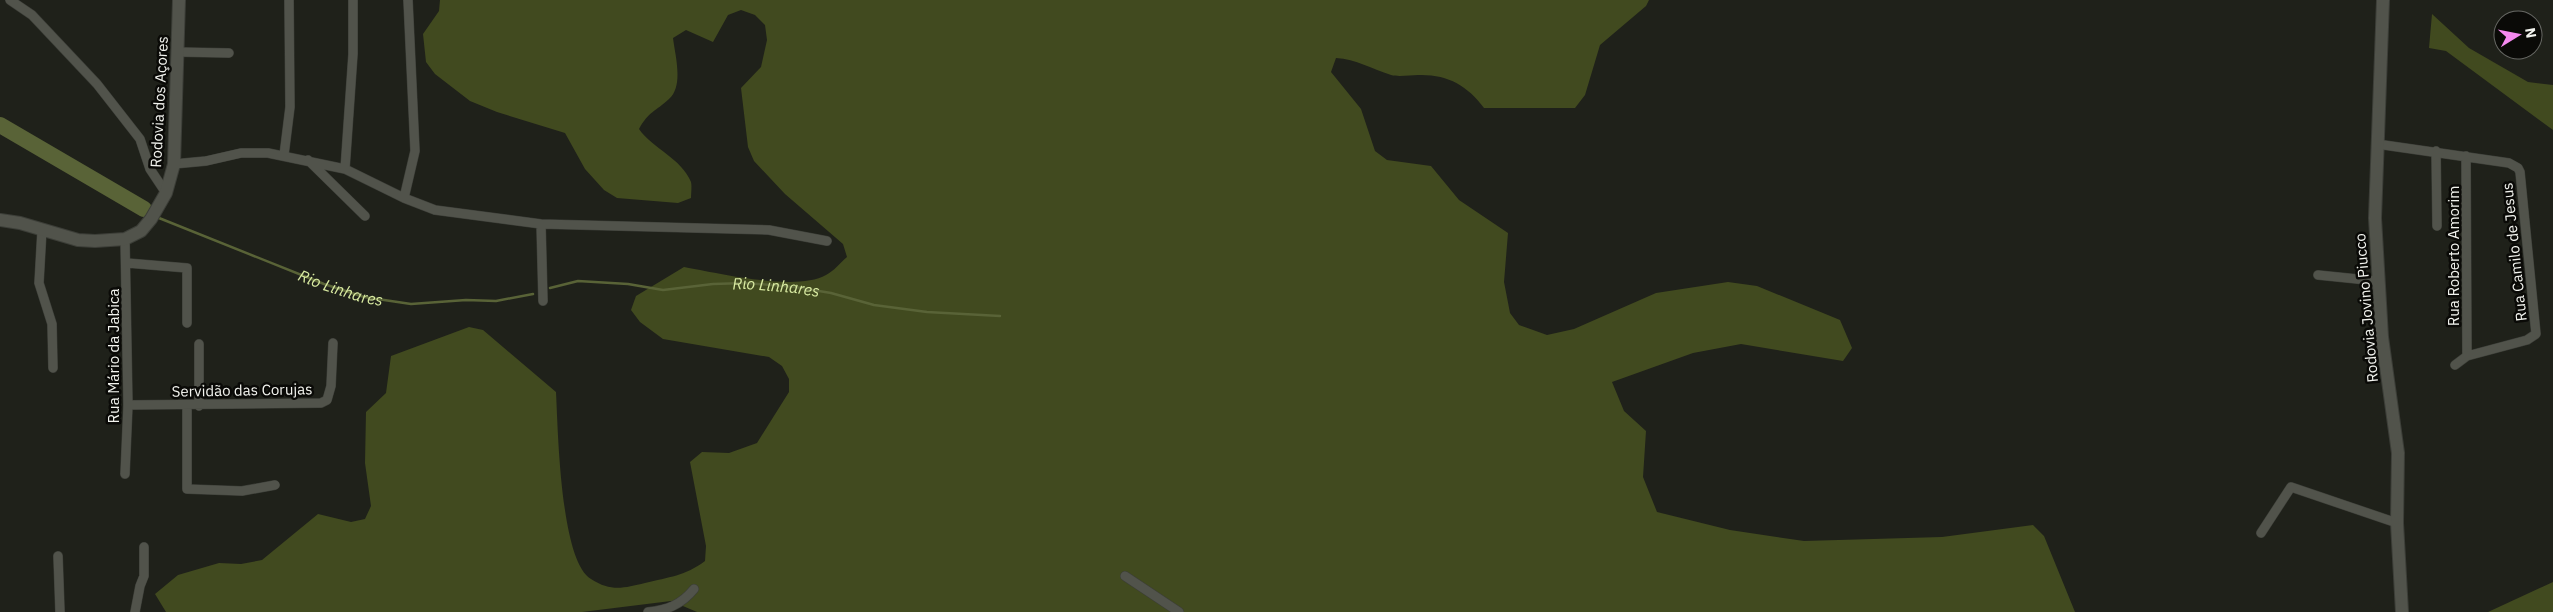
<svg xmlns="http://www.w3.org/2000/svg" width="2553" height="612" font-family="'IBM Plex Sans',sans-serif">
	<style>
		.forest { fill: #414a1f }
		.lines { fill: none; stroke-linecap: round; stroke-linejoin: round }
		.stream { stroke: #596337; stroke-width: 2.5 }
		.river { stroke: #596337; stroke-width: 16 }
		.street-casing { stroke: #3c3e38; stroke-width: 10 }
		.secondary-casing { stroke: #3c3e38; stroke-width: 14 }
		.street { stroke: #51534b; stroke-width: 9 }
		.secondary { stroke: #51534b; stroke-width: 12 }
		.labels { text-anchor: middle; dominant-baseline: central; stroke-width: 5; stroke-linejoin: round; paint-order: stroke }
		.street-label { font-size: 15px; fill: #f3f4ef; stroke: #0a0a07 }
		.water-label { font-size: 16px; font-style: italic; fill: #d9eba2; stroke: #0a0a07 }
	</style>
	<rect width="100%" height="100%" fill="#1f211a"/>
	<path class="forest" d="M440,0h1209l-3,6 -46,39 -15,50 -10,13h-91c-17,-23 -37,-34 -66,-33 -8,0 -19,2 -27,0 -19,-6 -35,-16 -55,-17l-5,14 30,37 14,42 12,9 44,6 28,34 49,33 -4,49 6,31 9,12 28,10 27,-6 82,-36 72,-11 29,4 83,34 12,28 -9,13 -102,-17 -48,9 -81,29 12,29 22,20 -3,46 14,35 73,18 74,11 138,-4 91,-12 11,11 31,76h-1378l-26,-11 -89,11h-416l-11,-18 23,-19 41,-12 22,1 21,-4 56,-46 33,8 14,-3 6,-13 -6,-43 1,-51 20,-19 5,-37 78,-29 14,3 73,62c2,36 4,169 35,187 20,13 33,9 54,4 24,-6 40,-7 60,-22l1,-15 -16,-84 12,-10 27,1 28,-10 32,-51v-13l-7,-13 -13,-9 -106,-18 -23,-17 -9,-12 5,-14 48,-29c34,6 112,25 142,8 8,-4 14,-12 21,-18l-4,-13 -58,-50 -31,-33 -6,-14 -7,-59 20,-21 6,-27 -2,-15 -10,-10 -14,-5 -13,5 -15,27 -27,-12 -13,8c2,17 11,48 -4,61 -14,13 -20,12 -30,30 14,20 42,29 52,53 1,4 0,12 0,16l-13,5 -61,-5 -13,-8 -19,-21 -20,-36 -68,-21 -27,-11 -35,-27 -9,-12 -3,-28 16,-23z
		M2432,14l37,34 59,34 25,3v45l-107,-79 -17,-3z
		M2553,582v30h-65z"/>
	<g class="lines">
		<g class="stream">
			<path id="s1" d="M159,218l165,66 40,13 47,7 55,-4 30,1 37,-7"/>
			<path id="s2" d="M550,288l28,-7 50,3 35,6 50,-6 33,-1 49,4 36,6 43,12 53,7 73,4"/>
		</g>
		<path class="river" d="M0,125l144,84"/>
		<defs>
			<path id="street" d="M10,0l22,15 65,69 43,55 10,30 16,24
				M178,52l51,1
				M2377,144l132,19 9,5 2,4 16,162 -9,6 -60,16 -12,9
				M2436,151l1,75
				M284,155l6,-48 -1,-107
				M2466,156l1,200
				M308,160l57,56
				M174,164l32,-3 35,-8h27l77,16 59,29 31,12 106,14 228,6 58,11
				M345,169l8,-115v-54
				M404,198l11,-47 -7,-151
				M541,224l2,77
				M42,230l-3,53 13,41 1,44
				M125,239l3,166 -3,69
				M127,263l60,5v55
				M2318,275l59,6
				M128,405l193,-2 6,-3 4,-14 2,-43
				M187,405v84l55,2 33,-6
				M199,406v-62
				M2261,533l30,-46 106,36
				M58,556l2,56
				M1125,576l54,36
				M135,612l5,-26 4,-10v-29
				M648,612c19,-2 33,-7 46,-23"/>
			<path id="secondary" d="M2383,0l-8,218 7,119 16,116 -1,70 5,89
				M0,220l20,3 58,17 17,1 30,-2 16,-8 10,-12 15,-26 8,-29 5,-164"/>
		</defs>
		<use href="#street" class="street-casing"/>
		<use href="#secondary" class="secondary-casing"/>
		<use href="#street" class="street"/>
		<use href="#secondary" class="secondary"/>
	</g>
	<g class="labels">
		<g class="street-label">
			<text transform="translate(159 102) rotate(-87)">Rodovia dos Açores</text>
			<text transform="translate(2514 252) rotate(-96)">Rua Camilo de Jesus</text>
			<text transform="translate(2453 256) rotate(-90)">Rua Roberto Amorim</text>
			<text transform="translate(2366 308) rotate(-95)">Rodovia Jovino Piucco</text>
			<text transform="translate(113 356) rotate(-90)">Rua Mário da Jabica</text>
			<text transform="translate(242 390) rotate(-1)">Servidão das Corujas</text>
		</g>
		<g class="water-label">
			<text stroke="none"><textPath href="#s1" startOffset="195">Rio Linhares</textPath></text>
			<text stroke="none"><textPath href="#s2" startOffset="228">Rio Linhares</textPath></text>
		</g>
	</g>
	<g transform="translate(2518 35) rotate(80)"><circle r="24" fill="#0a0a07" stroke="#676864"/>
	<path d="M0-4L9 19L0 12L-9 19Z" fill="#f589ef"/>
	<text y="-8" font-size="14" font-weight="bold" text-anchor="middle" fill="#f3f4ef">N</text>
	</g>
</svg>
